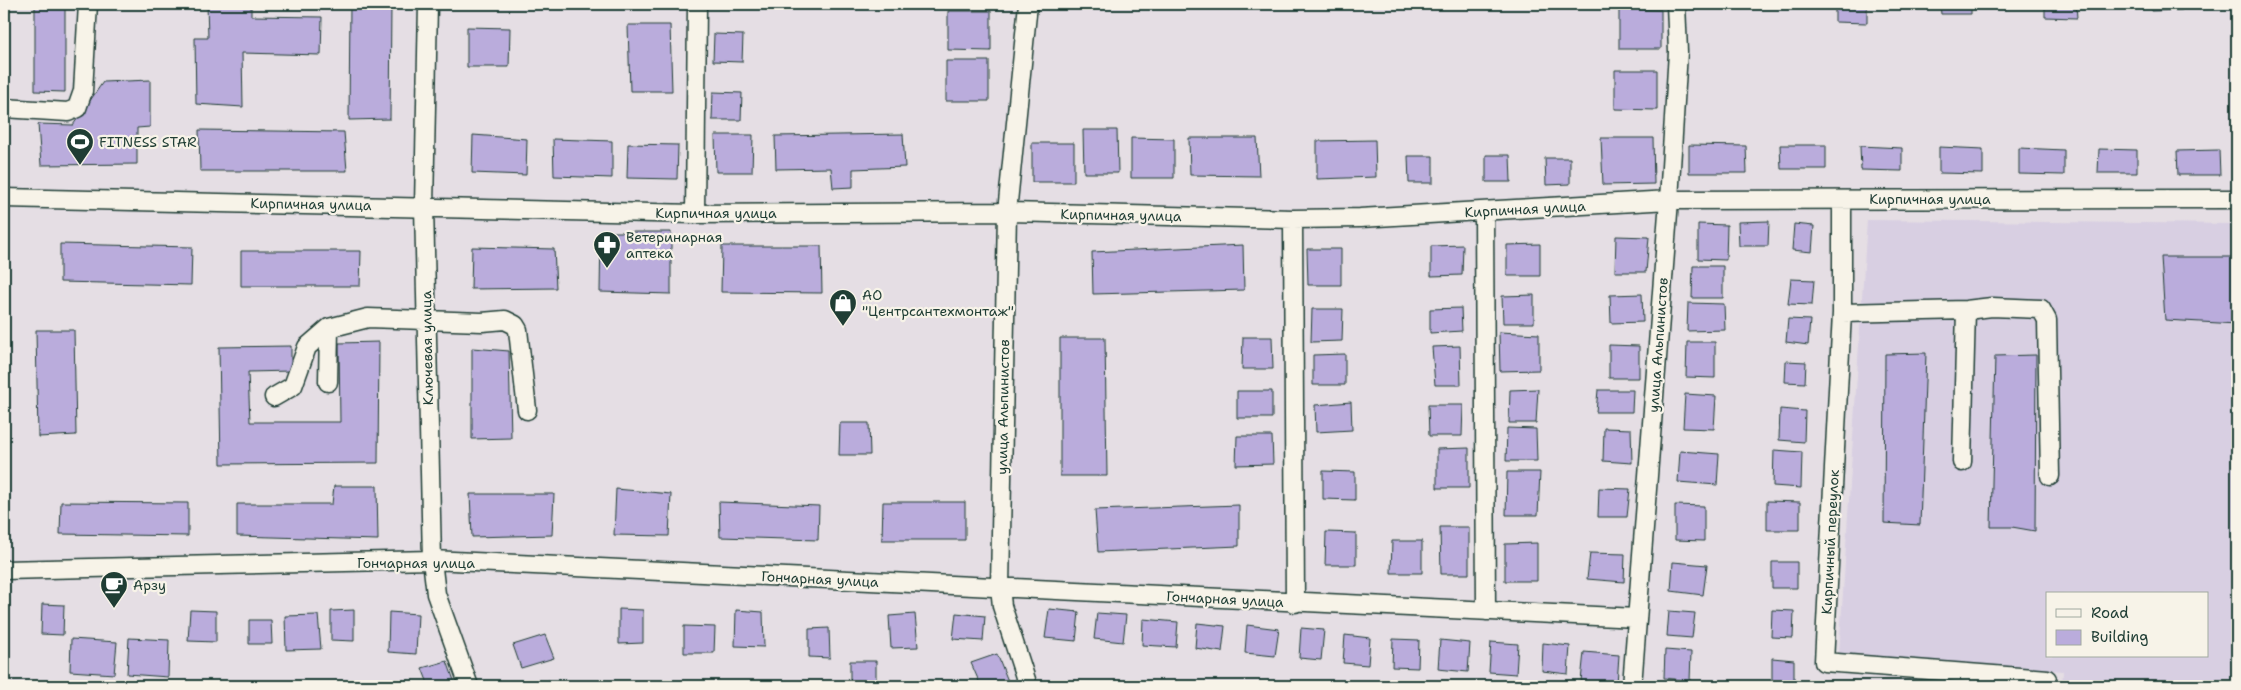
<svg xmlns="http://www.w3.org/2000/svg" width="2241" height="690" font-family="'Shantell Sans',sans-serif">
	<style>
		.built { fill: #d8cfe2; fill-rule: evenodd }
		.building { fill: #baacdc; stroke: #1f3d34 }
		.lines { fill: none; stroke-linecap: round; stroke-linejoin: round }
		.minor-casing { stroke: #1f3d34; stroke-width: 21 }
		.minor { stroke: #f7f3e8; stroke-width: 18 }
		.labels { text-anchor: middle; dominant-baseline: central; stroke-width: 4.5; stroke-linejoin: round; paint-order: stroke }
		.poi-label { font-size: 14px; fill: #1f3d34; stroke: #f7f3e8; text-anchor: start }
		.street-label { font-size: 14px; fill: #1f3d34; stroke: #f7f3e8 }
	</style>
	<rect width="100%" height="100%" fill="#e5dee4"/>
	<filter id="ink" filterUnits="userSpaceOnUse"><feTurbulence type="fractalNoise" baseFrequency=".02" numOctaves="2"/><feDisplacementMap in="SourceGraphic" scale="10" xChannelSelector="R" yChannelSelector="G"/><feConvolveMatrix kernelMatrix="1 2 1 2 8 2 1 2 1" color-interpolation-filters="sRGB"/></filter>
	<g filter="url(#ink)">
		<path class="built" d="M1867,220l370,4v462h-175l1,-15 -224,-16zM2047,594h160v62h-160z"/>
		<path class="building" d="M207,4h44v12l71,1 -1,38 -79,-2 1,54 -47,-3 -1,-66h13z
			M350,4h41l-1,115 -41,1z
			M1835,4h32v19l-32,-1z
			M1940,4h31v10h-30z
			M2045,4h31l1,14 -32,-1z
			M2151,4h31v6l-31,1z
			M35,6l30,1v85l-30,-1z
			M1619,9l42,1v39h-42z
			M948,11h43v40l-43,-1z
			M628,25h42l2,66h-42z
			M467,27l43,1 -1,39h-42z
			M714,34l29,1 -1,27 -29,-1z
			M946,61h43v40h-43z
			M1615,70h42v40l-42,-1z
			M150,80v47l-13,1v36l-96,1 -3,-41 35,1 30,-43z
			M713,92l29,1 -1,27h-29z
			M199,130l145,2 3,39h-147z
			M1083,130h34l1,43h-34z
			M903,134l2,33 -52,2v18l-20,1 -2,-20 -55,1 -1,-33z
			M473,135l54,4 -1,36 -54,-2z
			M715,135h38l-1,37h-36z
			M1131,138l43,1v39h-43z
			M1189,138h68l2,38 -69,-1z
			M1601,138h52l1,46 -51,1z
			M553,139l59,2v37l-58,-2z
			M1375,140l1,37 -59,2v-38z
			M1032,143h42v39h-42z
			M628,144l50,1 -1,34 -50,-1z
			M1689,145l57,1 1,27h-58z
			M1780,145h46v24h-45z
			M1860,146l42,2v23l-41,-1z
			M1939,147l44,2v25l-44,-1z
			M2019,148l45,2v25l-45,-1z
			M2099,149l38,1v23h-39z
			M2219,150l1,25h-42l-1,-24z
			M1486,155h24l1,27h-25z
			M1408,156h25v27h-24z
			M1545,158h25v26l-24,1z
			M1769,221l-1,25h-29l-1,-24z
			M1698,224l29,1 -1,35 -28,-1z
			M1794,224l20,2 -2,26 -20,-2z
			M601,232h70v62l-71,-2z
			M1616,236l33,1 -3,35h-31z
			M60,244l132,3 -1,38 -131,-3z
			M1540,244v32h-33v-31z
			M1243,245l1,45 -151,4 -1,-42z
			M1463,245l-1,30 -31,1v-30z
			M722,246h99l1,47 -101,-1z
			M472,247l82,2 2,39 -85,1z
			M1307,249h34v36h-33z
			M241,251h120l-1,35h-119z
			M2161,257h76v67l-72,-4z
			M1693,266h30v32h-31z
			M1791,279l23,1 -2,25 -24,-1z
			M1642,294l1,28 -32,1 -1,-28z
			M1534,295v28h-31l-1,-27z
			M1688,303l36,1 1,26 -38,1z
			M1461,308l1,23 -32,2v-24z
			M1312,309h31l-1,32 -31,1z
			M1788,319l22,1 -2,25 -22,-3z
			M36,330h38l2,105 -38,2z
			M1499,332l40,2v36l-39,1z
			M1243,337h29l1,32h-31z
			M1060,338h45l2,138h-47z
			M379,342l-1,121 -157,1 -2,-117 72,-1v25l-43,1 2,50h90l-1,-79z
			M1687,342h28v36l-29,-1z
			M1609,345l30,1v32h-30z
			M1460,346l1,39h-26l-3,-38z
			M472,348l37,3 2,87 -39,1z
			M1926,353l-6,172 -36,-2 1,-169z
			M1345,354v31h-32v-30z
			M2036,355l-1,176 -23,-4h-21l4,-171z
			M1786,361l20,1 -1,21 -20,-1z
			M1538,389l-2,34h-27l1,-33z
			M1598,390h35l-1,22h-36z
			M1237,391h35v27h-35z
			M1685,394l31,2 -2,33 -31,-1z
			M1351,402l1,28 -36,2 -1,-27z
			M1428,405h35l-1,31h-33z
			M1780,409l25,2 -1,31 -25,-2z
			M840,423h29l1,32h-31z
			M1507,428l29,1 1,32h-31z
			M1604,428l27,1 1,34 -29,-2z
			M1237,436h35l1,28 -37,1z
			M1469,448v40h-32v-39z
			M1774,450l28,2 -1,36 -28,-2z
			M1680,451l39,3 -2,31 -39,-3z
			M1323,471l32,1v28l-32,-1z
			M1507,472h33l-2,43h-32z
			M334,486h43l1,54 -141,-4v-32h95z
			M1599,488l31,1 -3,28h-29z
			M616,489l55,5 -2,42 -55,-1z
			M470,494h84l-2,41 -80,2z
			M1767,501l33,1v28h-33z
			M61,502l127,1v33l-128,-2z
			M719,502l100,4 -1,34 -98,-3z
			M883,502h82v38h-83z
			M1239,505v41l-141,6 -3,-42z
			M1675,505l29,1v35l-29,-1z
			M1440,527h29v47h-28z
			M1326,532l30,1v32h-31z
			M1392,541h30v32h-31z
			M1537,543v38h-32v-37z
			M1590,553l35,1 -1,28 -37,-3z
			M1673,562l34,3 -4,30 -32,-4z
			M1772,562h25v26h-25z
			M42,604l22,1 -1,30 -22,-1z
			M619,609l24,1v33l-24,1z
			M1049,609l30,3 -3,29 -31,-3z
			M190,610l26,1v31l-28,-1z
			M354,610v31l-23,-1v-29z
			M736,610l27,2 1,35 -29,-1z
			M1772,610l22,1 -1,27 -22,-1z
			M1669,611l26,2 -3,25 -25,-2z
			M389,612l29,2 -2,40 -28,-2z
			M956,613l29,3 -2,25 -30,-2z
			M1097,613l29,2 -3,27 -29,-3z
			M915,614l3,33 -27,1 -2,-32z
			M318,615l3,34 -35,1 -1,-34z
			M1143,619l35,3 -2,25 -34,-2z
			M249,620h22l1,24h-23z
			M1197,623l28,3 -3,26 -27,-4z
			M1247,625l32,4 -4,27 -30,-3z
			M684,626l31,1 -1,26h-30z
			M829,628l1,30 -21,-1v-28z
			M1301,628l23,2 -3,30 -22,-2z
			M545,635l9,23 -33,10 -8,-23z
			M1345,635l25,3 -2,27 -25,-2z
			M129,638l40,2 -1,37 -41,-3z
			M71,639l46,3 -3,32 -44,-3z
			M1393,639l26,1 -1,28 -26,-1z
			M1440,640l30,3 -2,29 -30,-3z
			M1491,642l27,2 -2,30 -27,-2z
			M1543,643l27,3 -2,28 -26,-3z
			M1665,650l26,2 -1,29 -26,-3z
			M1584,652l35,3 -2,29 -36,-3z
			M997,654l11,27 -15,5h-12l-10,-23z
			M1772,658l22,2v26h-22z
			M447,661l9,25h-27l-7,-18z
			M850,661h26v25h-26z
			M549,680l3,6h-19z"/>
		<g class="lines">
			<defs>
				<path id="minor" d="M428,4l-4,202 8,354 4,34 33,92
					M4,108l64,4 9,-4 6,-17 5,-87
					M4,198l691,16 312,-2 286,7 67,-1 309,-18 568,-1
					M1842,200v113l-18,349 223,17
					M1484,211l2,400
					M695,214l2,-210
					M1293,219l2,384
					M1842,313l124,-3 26,-3 49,2 6,11 3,156
					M328,382l1,-54
					M274,397l19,-11 14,-39 22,-19 39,-10 114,4 23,-2 10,5 3,5 9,80
					M1962,462l4,-152
					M4,570l428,-10 1205,58
					M1028,686l-26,-80 -2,-19 7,-375 21,-208
					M1632,686l37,-486 9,-148 -2,-48"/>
			</defs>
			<use href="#minor" class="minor-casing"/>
			<use href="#minor" class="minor"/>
		</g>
	</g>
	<defs>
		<symbol id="stadium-pin" viewBox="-11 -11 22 30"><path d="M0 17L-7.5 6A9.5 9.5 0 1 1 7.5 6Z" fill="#1f3d34" stroke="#f7f3e8"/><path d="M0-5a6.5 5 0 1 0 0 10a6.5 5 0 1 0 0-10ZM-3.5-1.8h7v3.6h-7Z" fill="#fff"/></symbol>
		<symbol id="pharmacy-pin" viewBox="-11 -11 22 30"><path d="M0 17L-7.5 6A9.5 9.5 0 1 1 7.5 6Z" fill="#1f3d34" stroke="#f7f3e8"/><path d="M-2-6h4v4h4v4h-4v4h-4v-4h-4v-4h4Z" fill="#fff"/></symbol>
		<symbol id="shop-pin" viewBox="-11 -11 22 30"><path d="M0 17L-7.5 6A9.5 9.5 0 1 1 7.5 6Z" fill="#1f3d34" stroke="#f7f3e8"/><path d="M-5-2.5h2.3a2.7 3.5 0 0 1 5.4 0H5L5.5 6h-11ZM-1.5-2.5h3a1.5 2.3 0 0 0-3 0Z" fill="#fff"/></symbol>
		<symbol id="cafe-pin" viewBox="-11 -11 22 30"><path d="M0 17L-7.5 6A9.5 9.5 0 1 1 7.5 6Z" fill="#1f3d34" stroke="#f7f3e8"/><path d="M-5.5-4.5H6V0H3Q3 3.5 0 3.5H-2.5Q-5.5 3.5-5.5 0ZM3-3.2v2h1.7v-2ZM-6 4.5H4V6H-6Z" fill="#fff"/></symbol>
	</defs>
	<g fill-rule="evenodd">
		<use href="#stadium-pin" x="64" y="126" width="32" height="43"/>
		<use href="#pharmacy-pin" x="591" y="229" width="32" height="43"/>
		<use href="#shop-pin" x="827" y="287" width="32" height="43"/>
		<use href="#cafe-pin" x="98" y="569" width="32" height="43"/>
	</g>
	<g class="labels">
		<g class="poi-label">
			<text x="99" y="142">FITNESS STAR</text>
			<text x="626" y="237">Ветеринарная<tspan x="626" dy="16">аптека</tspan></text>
			<text x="862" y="295">АО<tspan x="862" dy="16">"Центрсантехмонтаж"</tspan></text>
			<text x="133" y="585">Арзу</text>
		</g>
		<g class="street-label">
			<text x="1930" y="199">Кирпичная улица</text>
			<text transform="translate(311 204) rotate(1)">Кирпичная улица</text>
			<text transform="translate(1525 209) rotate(-3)">Кирпичная улица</text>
			<text x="716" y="213">Кирпичная улица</text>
			<text transform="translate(1121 215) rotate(1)">Кирпичная улица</text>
			<text transform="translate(1658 345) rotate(-86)">улица Альпинистов</text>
			<text transform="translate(427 348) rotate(-91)">Ключевая улица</text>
			<text transform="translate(1003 407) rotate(-89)">улица Альпинистов</text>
			<text transform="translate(1830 542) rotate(-87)">Кирпичный переулок</text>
			<text x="416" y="563">Гончарная улица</text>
			<text transform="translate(820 579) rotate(3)">Гончарная улица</text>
			<text transform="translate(1225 599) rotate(3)">Гончарная улица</text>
		</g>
	</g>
	<rect width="2241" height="690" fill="none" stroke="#f7f3e8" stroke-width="20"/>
	<rect x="10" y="10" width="2221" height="670" fill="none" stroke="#1f3d34" stroke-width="2" filter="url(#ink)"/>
	<rect x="2046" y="592" width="162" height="65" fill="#f7f3e8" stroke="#a1aaa0"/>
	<rect x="2056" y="609" width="25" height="8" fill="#f7f3e8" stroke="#a1aaa0"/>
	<text x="2091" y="618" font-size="15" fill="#1f3d34">Road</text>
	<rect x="2056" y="630" width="25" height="15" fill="#baacdc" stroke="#a1aaa0"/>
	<text x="2091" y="642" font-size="15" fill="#1f3d34">Building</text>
</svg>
